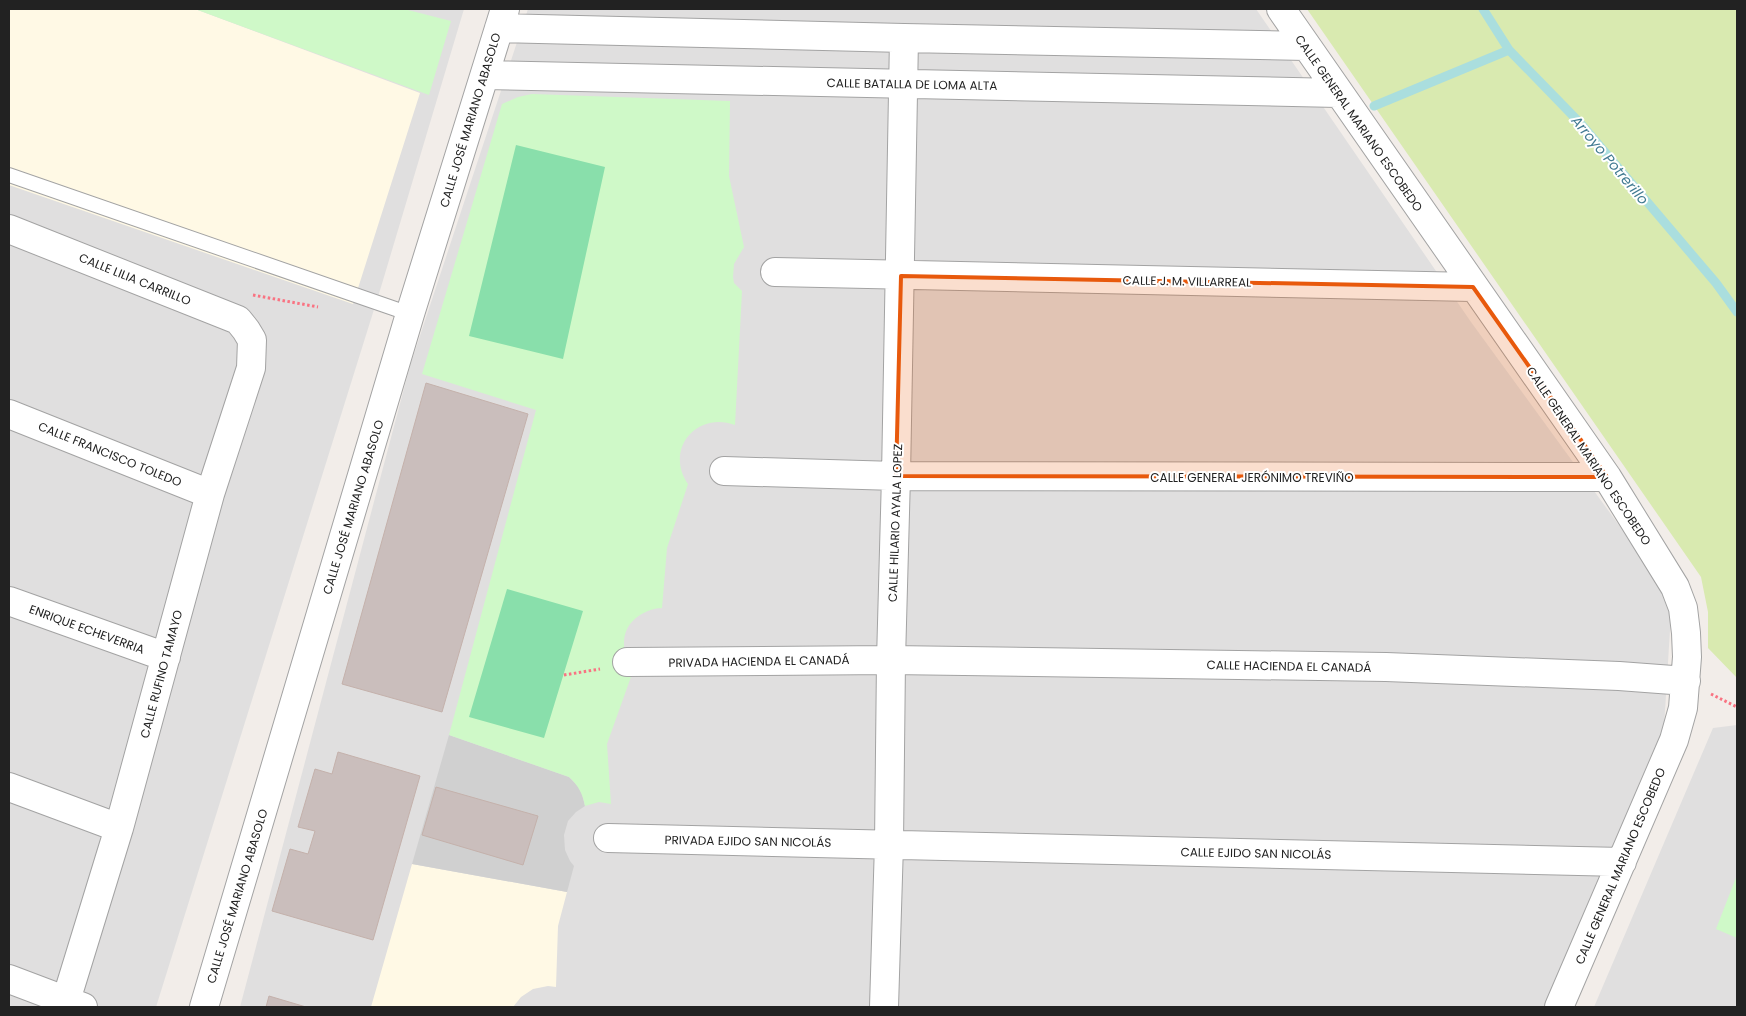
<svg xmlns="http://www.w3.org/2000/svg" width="1746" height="1016" font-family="Poppins,sans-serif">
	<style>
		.residential { fill: #e0dfdf }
		.education { fill: #fff9e5 }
		.religious { fill: #d0d0d0 }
		.grass { fill: #d9eab0 }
		.park { fill: #cff9c8 }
		.pitch { fill: #89dfab }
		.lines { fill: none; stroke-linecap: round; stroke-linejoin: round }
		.stream { stroke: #aadede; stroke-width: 9 }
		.building { fill: #cabebc; stroke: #c4b1ab }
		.lane-casing { stroke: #a3a3a3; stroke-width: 16 }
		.street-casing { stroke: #a3a3a3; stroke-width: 30 }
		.path { stroke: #f97382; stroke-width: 3; stroke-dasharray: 2.5 2.5; stroke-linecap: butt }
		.lane { stroke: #fff; stroke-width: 14 }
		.street { stroke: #fff; stroke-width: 28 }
		.marked { fill: #e8590c; fill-opacity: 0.2; stroke: #e8590c; stroke-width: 4; stroke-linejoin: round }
		.labels { text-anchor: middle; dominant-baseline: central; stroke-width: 4; stroke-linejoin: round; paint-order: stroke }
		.street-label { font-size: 12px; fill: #222; stroke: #fff }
		.water-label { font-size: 14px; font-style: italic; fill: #427b92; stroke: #fff }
	</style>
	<rect width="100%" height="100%" fill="#f2ede9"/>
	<path class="residential" d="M9,9h455l-83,278 -225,720h-147z
		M528,9h728l215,313 201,276 -8,129 -107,280h-1317l170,-641z
		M1737,725v282h-143l119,-279z"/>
	<path class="education" d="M9,9h186l225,84 -67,211 -344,-119z
		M412,864l155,28 -9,34 -2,61 -8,-1 -15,3 -12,8 -8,10h-142z"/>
	<path class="religious" d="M449,735l120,42 9,9 4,8 3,12 -9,6 -8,9 -4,14 1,15 5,11 4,5 -7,26 -155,-28z"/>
	<path class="grass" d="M1307,9h430v669l-29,-30v-36l-7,-35z"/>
	<path class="park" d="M195,9h209l47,12 -22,74z
		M532,94l198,7 -1,75 15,71 -10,17 -1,13 1,6 8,8 -7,134c-38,-14 -71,24 -47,59l-21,64 -5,60c-8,0 -15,3 -22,7 -23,15 -17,38 -8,59l-25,70 4,60 -12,-2 -14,4c-2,-12 -7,-21 -16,-29l-120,-42 87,-325 -114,-36 80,-270 16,-7z
		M1737,875v63l-21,-9z"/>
	<path class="pitch" d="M516,145l89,22 -42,192 -94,-23z
		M507,589l76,22 -39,127 -75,-21z"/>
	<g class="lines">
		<path class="stream" d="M1483,9l26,41 72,74 135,159 21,29
			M1374,106l135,-56"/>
	</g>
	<path class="building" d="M426,383l102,31 -86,298 -100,-28z
		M338,752l82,24 -47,164 -101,-29 18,-62 18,5 7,-23 -17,-4 17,-58 17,5z
		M436,787l102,29 -15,49 -101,-30z
		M269,996l37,11h-40z"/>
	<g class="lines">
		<defs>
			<path id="lane" d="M9,175l401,139"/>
			<path id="street" d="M1281,9l326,468 68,110 8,21 3,25 1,24 -4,51 -9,32 -115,267
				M499,28l405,10 402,8
				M485,75l853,18
				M9,229l229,91 8,10 6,10 -1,28 -41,126 -91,334 -55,179
				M775,272l698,15
				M9,414l201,80
				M724,471l172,5 711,1
				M9,601l157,56
				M627,662l264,-2 495,7 233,9 67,5
				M9,787l110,41
				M608,838l1014,24
				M9,979l74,28
				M204,1007l206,-693 95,-305
				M884,1007l5,-163 2,-184 5,-184 8,-438"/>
		</defs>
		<use href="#lane" class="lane-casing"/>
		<use href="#street" class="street-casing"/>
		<path class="path" d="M253,295l65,12
			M564,675l36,-6
			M1711,694l26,13"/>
		<use href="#lane" class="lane"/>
		<use href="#street" class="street"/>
	</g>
	<path class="marked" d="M901,276l572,11 134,190 -711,-1z"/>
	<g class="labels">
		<g class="street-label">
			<text transform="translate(912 84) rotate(1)">CALLE BATALLA DE LOMA ALTA</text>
			<text transform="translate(470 120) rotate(-73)">CALLE JOSÉ MARIANO ABASOLO</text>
			<text transform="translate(1359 123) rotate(55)">CALLE GENERAL MARIANO ESCOBEDO</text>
			<text transform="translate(135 279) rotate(22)">CALLE LILIA CARRILLO</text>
			<text transform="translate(1187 281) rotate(1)">CALLE J. M. VILLARREAL</text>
			<text transform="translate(110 454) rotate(22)">CALLE FRANCISCO TOLEDO</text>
			<text transform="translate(1589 456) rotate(56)">CALLE GENERAL MARIANO ESCOBEDO</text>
			<text x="1252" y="477">CALLE GENERAL JERÓNIMO TREVIÑO</text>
			<text transform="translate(353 507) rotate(-73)">CALLE JOSÉ MARIANO ABASOLO</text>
			<text transform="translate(895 523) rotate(-88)">CALLE HILARIO AYALA LOPEZ</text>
			<text transform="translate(87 629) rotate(20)">ENRIQUE ECHEVERRIA</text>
			<text transform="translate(759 661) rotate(-1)">PRIVADA HACIENDA EL CANADÁ</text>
			<text transform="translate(1289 666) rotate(1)">CALLE HACIENDA EL CANADÁ</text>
			<text transform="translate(161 674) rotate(-75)">CALLE RUFINO TAMAYO</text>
			<text transform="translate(748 841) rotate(1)">PRIVADA EJIDO SAN NICOLÁS</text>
			<text transform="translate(1256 853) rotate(1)">CALLE EJIDO SAN NICOLÁS</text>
			<text transform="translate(1620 866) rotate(-67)">CALLE GENERAL MARIANO ESCOBEDO</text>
			<text transform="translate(237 896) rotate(-73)">CALLE JOSÉ MARIANO ABASOLO</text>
		</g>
		<g class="water-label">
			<text transform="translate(1610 160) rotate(50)">Arroyo Potrerillo</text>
		</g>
	</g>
	<rect width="1746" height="1016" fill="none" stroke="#222222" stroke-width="20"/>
</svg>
